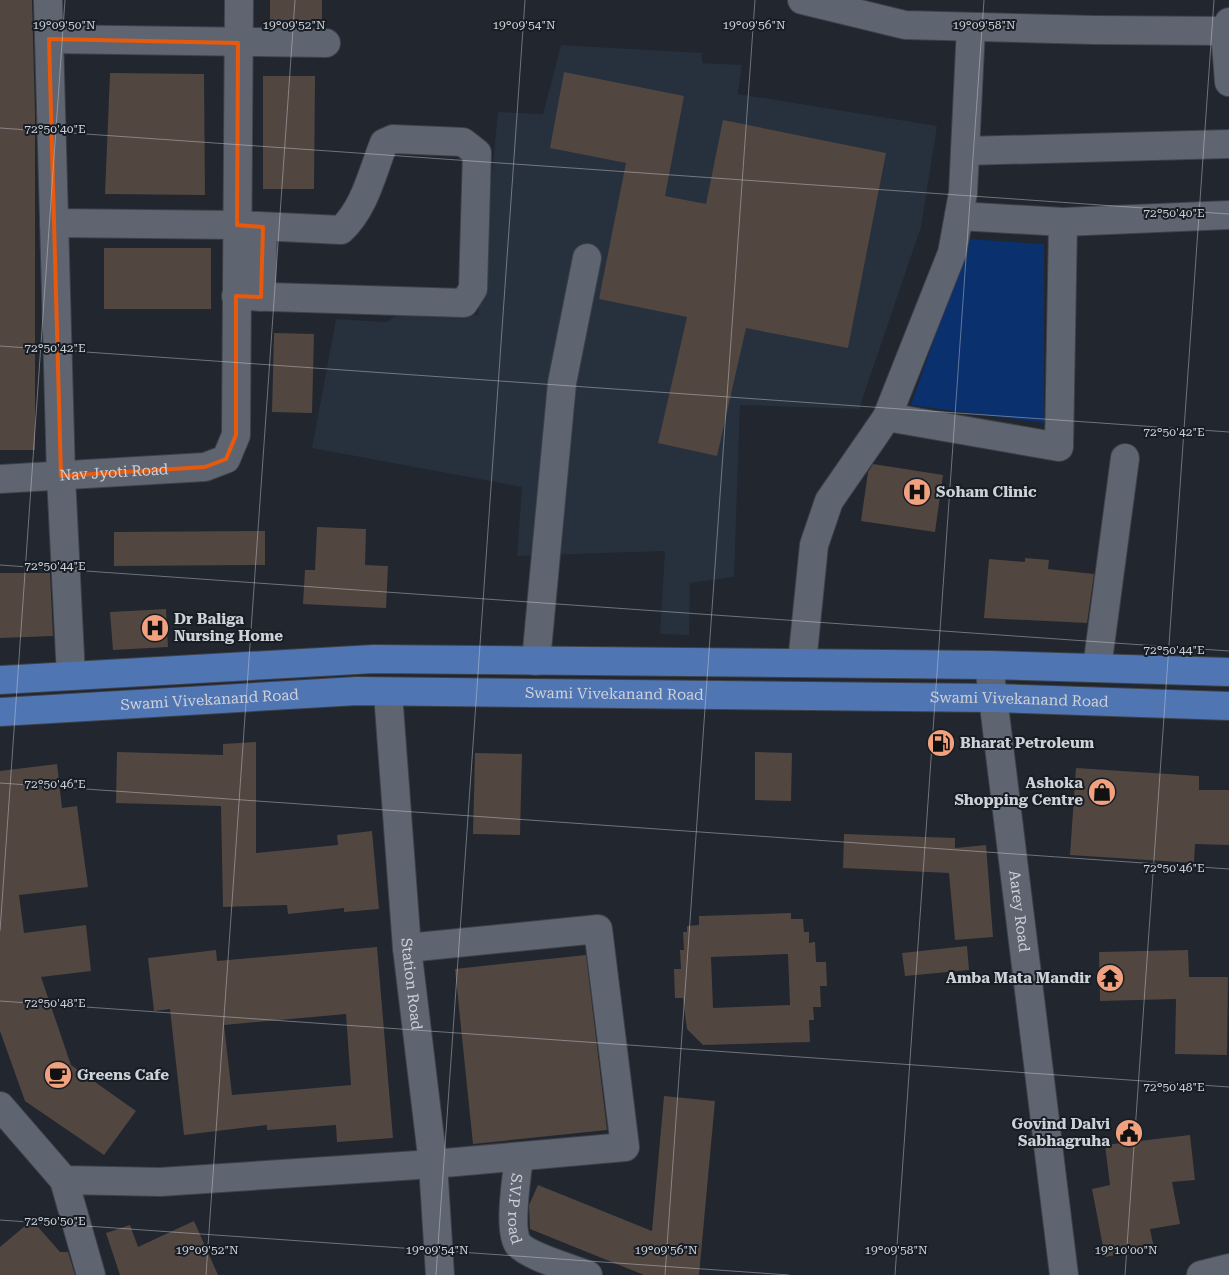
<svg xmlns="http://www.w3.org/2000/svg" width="1229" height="1275" font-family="'Roboto Serif',serif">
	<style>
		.built { fill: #27303d }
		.green { fill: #0a306e }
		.building { fill: #524641; fill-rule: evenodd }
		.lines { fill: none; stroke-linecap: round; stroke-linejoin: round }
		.minor-casing { stroke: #3d4149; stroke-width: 30 }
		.major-casing { stroke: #3d4149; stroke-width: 30 }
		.minor { stroke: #5f6570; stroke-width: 28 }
		.major { stroke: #5075b3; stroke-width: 28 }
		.marked { fill: none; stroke: #e8590c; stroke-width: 4; stroke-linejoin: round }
		.ticks { fill: none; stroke: #ced1d7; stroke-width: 1; stroke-opacity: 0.45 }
		.labels { text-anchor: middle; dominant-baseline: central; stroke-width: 4; stroke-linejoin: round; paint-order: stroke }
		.street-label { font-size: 15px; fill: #ced1d7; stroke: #171d25 }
		.poi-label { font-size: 15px; font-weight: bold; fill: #ced1d7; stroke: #171d25; text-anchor: start }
		.ticks-label { font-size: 12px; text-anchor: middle; fill: #ced1d7; stroke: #171d25; stroke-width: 4; stroke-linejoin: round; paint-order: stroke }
	</style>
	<rect width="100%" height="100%" fill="#21262f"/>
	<path class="built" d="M561,45l141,8v10l40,2 -4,29 199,32 -16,101 -62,182 -119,-4 -6,172 -44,6 -1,52 -29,-1 5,-83 -148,5 5,-69 -210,-39 24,-129 51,3 12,-9 79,2 20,-203 45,2z"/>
	<path class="green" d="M969,239l75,5v179l-133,-18z"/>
	<path class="building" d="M0,0h32l3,114v336h-35z
		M270,0h52v20h-52z
		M564,72l120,24 -19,100 41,8 17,-84 163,33 -38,195 -102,-20 -29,128 -59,-13 29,-126 -88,-18 27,-136 -76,-15z
		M110,73l94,1 1,121 -100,-1z
		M263,76h52l-1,113h-51z
		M104,248h107v61h-107z
		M274,333l40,1 -2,79 -40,-1z
		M873,464l70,11 -8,57 -74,-11 7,-49z
		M317,527l49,2 -1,36 23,1 -2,42 -83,-4 2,-34h10z
		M265,531v34l-151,1v-34z
		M1025,558l24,2 -1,9 46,5 -7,49 -103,-5 5,-59 36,3z
		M0,573h50l3,63 -53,2z
		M166,609l2,38 -55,3 -3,-38z
		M256,742v111l82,-8 -1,-10 35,-4 7,78 -35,3v-4l-56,6 -1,-9 -64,2 -2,-101 -105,-3 1,-51 106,3v-11z
		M755,752l37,1 -1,48 -36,-1z
		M475,753l47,1 -2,81 -47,-1z
		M57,764l5,44 15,-2 11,81 -69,8 5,38 62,-8 5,46 -50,6 30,88 65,46 -32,44 -79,-54 -25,-70v-260z
		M1076,768l123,8v14h30v55l-34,-1 -1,19 -124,-8z
		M844,834l111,4v10l31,-3 7,92 -38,3 -6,-67 -106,-5z
		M791,913v6h12l1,13h5v11l6,-1 1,20h10l1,24h-7l1,21h-8l1,13h-5l1,22 -107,3 -16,-16 -4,-31h-8l-1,-29h7l-1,-19h4l-1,-18h4v-6l12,-1v-9zM788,954l2,51 -77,3 -2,-51z
		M967,946l2,24 -64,6 -3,-23z
		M377,947l16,191 -56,4 -1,-17 -69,5v-5l-83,10 -14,-126 -16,2 -6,-53 68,-8 1,11zM346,1014l5,71 -119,10 -8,-70z
		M1188,950l1,27h39l-1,78 -52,-1 1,-55 -76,2 -1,-49z
		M586,955l21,175 -134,14 -18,-175z
		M664,1096l51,5 -16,174h-55l-114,-46 -1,-24 9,-20 114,46z
		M1190,1135l5,45 -23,2 8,42 -30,5 4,19 -49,9 -13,-68 18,-4 -5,-40z
		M32,1220l28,32h8l7,23h-75v-28z
		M194,1221l24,54h-98l-14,-42 24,-8 8,22z"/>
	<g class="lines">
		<defs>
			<g id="minor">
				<path d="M48,0l13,476 10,200"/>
				<path d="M802,0l103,25 189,5 135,1"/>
				<path d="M1229,22l-4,9 4,51"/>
				<path d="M49,39l277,4"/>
				<path d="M965,151l264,-7"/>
				<path d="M959,216l104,6 166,-7"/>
				<path d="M54,223l183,2 104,5c24,-22 31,-57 43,-87l9,-4 70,3 14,11 -4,136 -9,14 -228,-7"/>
				<path d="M261,297l2,-70"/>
				<path d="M887,417l65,-164 11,-60 8,-166"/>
				<path id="s1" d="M0,479l205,-12 21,-8 10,-24 3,-435"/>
				<path d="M536,661l26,-278 25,-125"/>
				<path d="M802,663l12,-118 15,-44 58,-84 172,30 4,-225"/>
				<path id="s2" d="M989,665l75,610"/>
				<path d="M1097,668l28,-210"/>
				<path id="s3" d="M388,693l19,255 26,216 7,111"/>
				<path d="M0,1106l64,74 96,2 273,-18 192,-17 -27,-218 -191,19"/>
				<path id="s4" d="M519,1157c-2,18 -11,72 -1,87 11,13 53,24 70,31"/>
				<path d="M64,1180l27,95"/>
				<path d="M1201,1275l28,-7"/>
			</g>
			<g id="major">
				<path d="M0,680l374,-21 615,6 240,7"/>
				<path id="s5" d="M0,712l357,-21 636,7 236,8"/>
			</g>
		</defs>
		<use href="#minor" class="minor-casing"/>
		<use href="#major" class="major-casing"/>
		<use href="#minor" class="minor"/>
		<use href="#major" class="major"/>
	</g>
	<path class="marked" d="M49,39l189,4 -1,182 26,2 -2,70 -25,-1v139l-10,24 -21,8 -144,9z"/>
	<path class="ticks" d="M0,128l1229,86M0,346l1229,86M0,565l1229,86M0,783l1229,86M0,931l65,-931M0,1001l1229,86M0,1220l789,55M206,1275l89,-1275M436,1275l89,-1275M665,1275l90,-1275M895,1275l89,-1275M1125,1275l89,-1275"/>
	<defs>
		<symbol id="hospital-disc" viewBox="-11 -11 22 22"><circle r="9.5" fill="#f1a17d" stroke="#171d25"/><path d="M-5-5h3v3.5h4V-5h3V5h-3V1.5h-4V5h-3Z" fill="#111"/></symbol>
		<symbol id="fuel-disc" viewBox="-11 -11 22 22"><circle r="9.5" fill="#f1a17d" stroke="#171d25"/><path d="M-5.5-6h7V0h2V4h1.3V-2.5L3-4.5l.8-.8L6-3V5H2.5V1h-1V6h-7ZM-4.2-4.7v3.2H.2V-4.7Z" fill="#111"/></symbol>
		<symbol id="shop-disc" viewBox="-11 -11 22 22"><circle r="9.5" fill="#f1a17d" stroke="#171d25"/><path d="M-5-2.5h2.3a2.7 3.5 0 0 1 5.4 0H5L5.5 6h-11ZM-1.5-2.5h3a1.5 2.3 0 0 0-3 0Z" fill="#111"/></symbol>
		<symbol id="temple-disc" viewBox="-11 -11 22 22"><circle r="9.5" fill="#f1a17d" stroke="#171d25"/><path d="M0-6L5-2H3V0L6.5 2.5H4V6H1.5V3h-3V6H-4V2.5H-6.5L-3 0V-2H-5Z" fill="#111"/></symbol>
		<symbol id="cafe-disc" viewBox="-11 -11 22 22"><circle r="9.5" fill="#f1a17d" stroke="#171d25"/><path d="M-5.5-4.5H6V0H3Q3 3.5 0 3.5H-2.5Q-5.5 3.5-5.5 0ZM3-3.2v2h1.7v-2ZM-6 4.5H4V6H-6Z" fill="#111"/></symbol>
		<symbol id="civic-disc" viewBox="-11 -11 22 22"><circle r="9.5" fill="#f1a17d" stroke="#171d25"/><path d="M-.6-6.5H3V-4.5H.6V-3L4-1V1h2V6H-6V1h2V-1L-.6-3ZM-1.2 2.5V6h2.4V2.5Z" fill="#111"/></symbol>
	</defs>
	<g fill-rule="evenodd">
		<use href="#hospital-disc" x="901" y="476" width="32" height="32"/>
		<use href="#hospital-disc" x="139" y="612" width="32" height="32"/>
		<use href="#fuel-disc" x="925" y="727" width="32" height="32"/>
		<use href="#shop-disc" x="1086" y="776" width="32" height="32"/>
		<use href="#temple-disc" x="1094" y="962" width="32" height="32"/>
		<use href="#cafe-disc" x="42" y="1059" width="32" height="32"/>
		<use href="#civic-disc" x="1113" y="1117" width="32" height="32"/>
	</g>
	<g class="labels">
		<g class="street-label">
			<text stroke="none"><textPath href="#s1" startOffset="114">Nav Jyoti Road</textPath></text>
			<text stroke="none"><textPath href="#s5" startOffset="615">Swami Vivekanand Road</textPath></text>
			<text stroke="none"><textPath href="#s5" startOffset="210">Swami Vivekanand Road</textPath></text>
			<text stroke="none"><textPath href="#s5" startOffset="1020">Swami Vivekanand Road</textPath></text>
			<text stroke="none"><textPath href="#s2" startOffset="248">Aarey Road</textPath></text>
			<text stroke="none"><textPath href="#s3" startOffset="292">Station Road</textPath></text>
			<text stroke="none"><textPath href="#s4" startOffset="52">S.V.P road</textPath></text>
		</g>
		<g class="poi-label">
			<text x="936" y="492">Soham Clinic</text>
			<text x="174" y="619">Dr Baliga<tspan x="174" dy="17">Nursing Home</tspan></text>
			<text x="960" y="743">Bharat Petroleum</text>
			<text x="1083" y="783" text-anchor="end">Ashoka<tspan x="1083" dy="17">Shopping Centre</tspan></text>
			<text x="1091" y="978" text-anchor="end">Amba Mata Mandir</text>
			<text x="77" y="1075">Greens Cafe</text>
			<text x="1110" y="1124" text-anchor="end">Govind Dalvi<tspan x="1110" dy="17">Sabhagruha</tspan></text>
		</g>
	</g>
	<g class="ticks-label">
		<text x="64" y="29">19°09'50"N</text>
		<text x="294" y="29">19°09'52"N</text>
		<text x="524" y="29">19°09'54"N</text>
		<text x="754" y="29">19°09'56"N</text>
		<text x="984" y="29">19°09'58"N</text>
		<text x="55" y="133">72°50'40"E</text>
		<text x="1174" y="217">72°50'40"E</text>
		<text x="55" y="352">72°50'42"E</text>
		<text x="1174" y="436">72°50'42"E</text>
		<text x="55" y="570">72°50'44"E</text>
		<text x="1174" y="654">72°50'44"E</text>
		<text x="55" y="788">72°50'46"E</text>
		<text x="1174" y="872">72°50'46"E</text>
		<text x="55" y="1007">72°50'48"E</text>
		<text x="1174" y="1091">72°50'48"E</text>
		<text x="55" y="1225">72°50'50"E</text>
		<text x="207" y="1254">19°09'52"N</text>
		<text x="437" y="1254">19°09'54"N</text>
		<text x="666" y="1254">19°09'56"N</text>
		<text x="896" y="1254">19°09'58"N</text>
		<text x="1126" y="1254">19°10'00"N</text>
	</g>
</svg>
